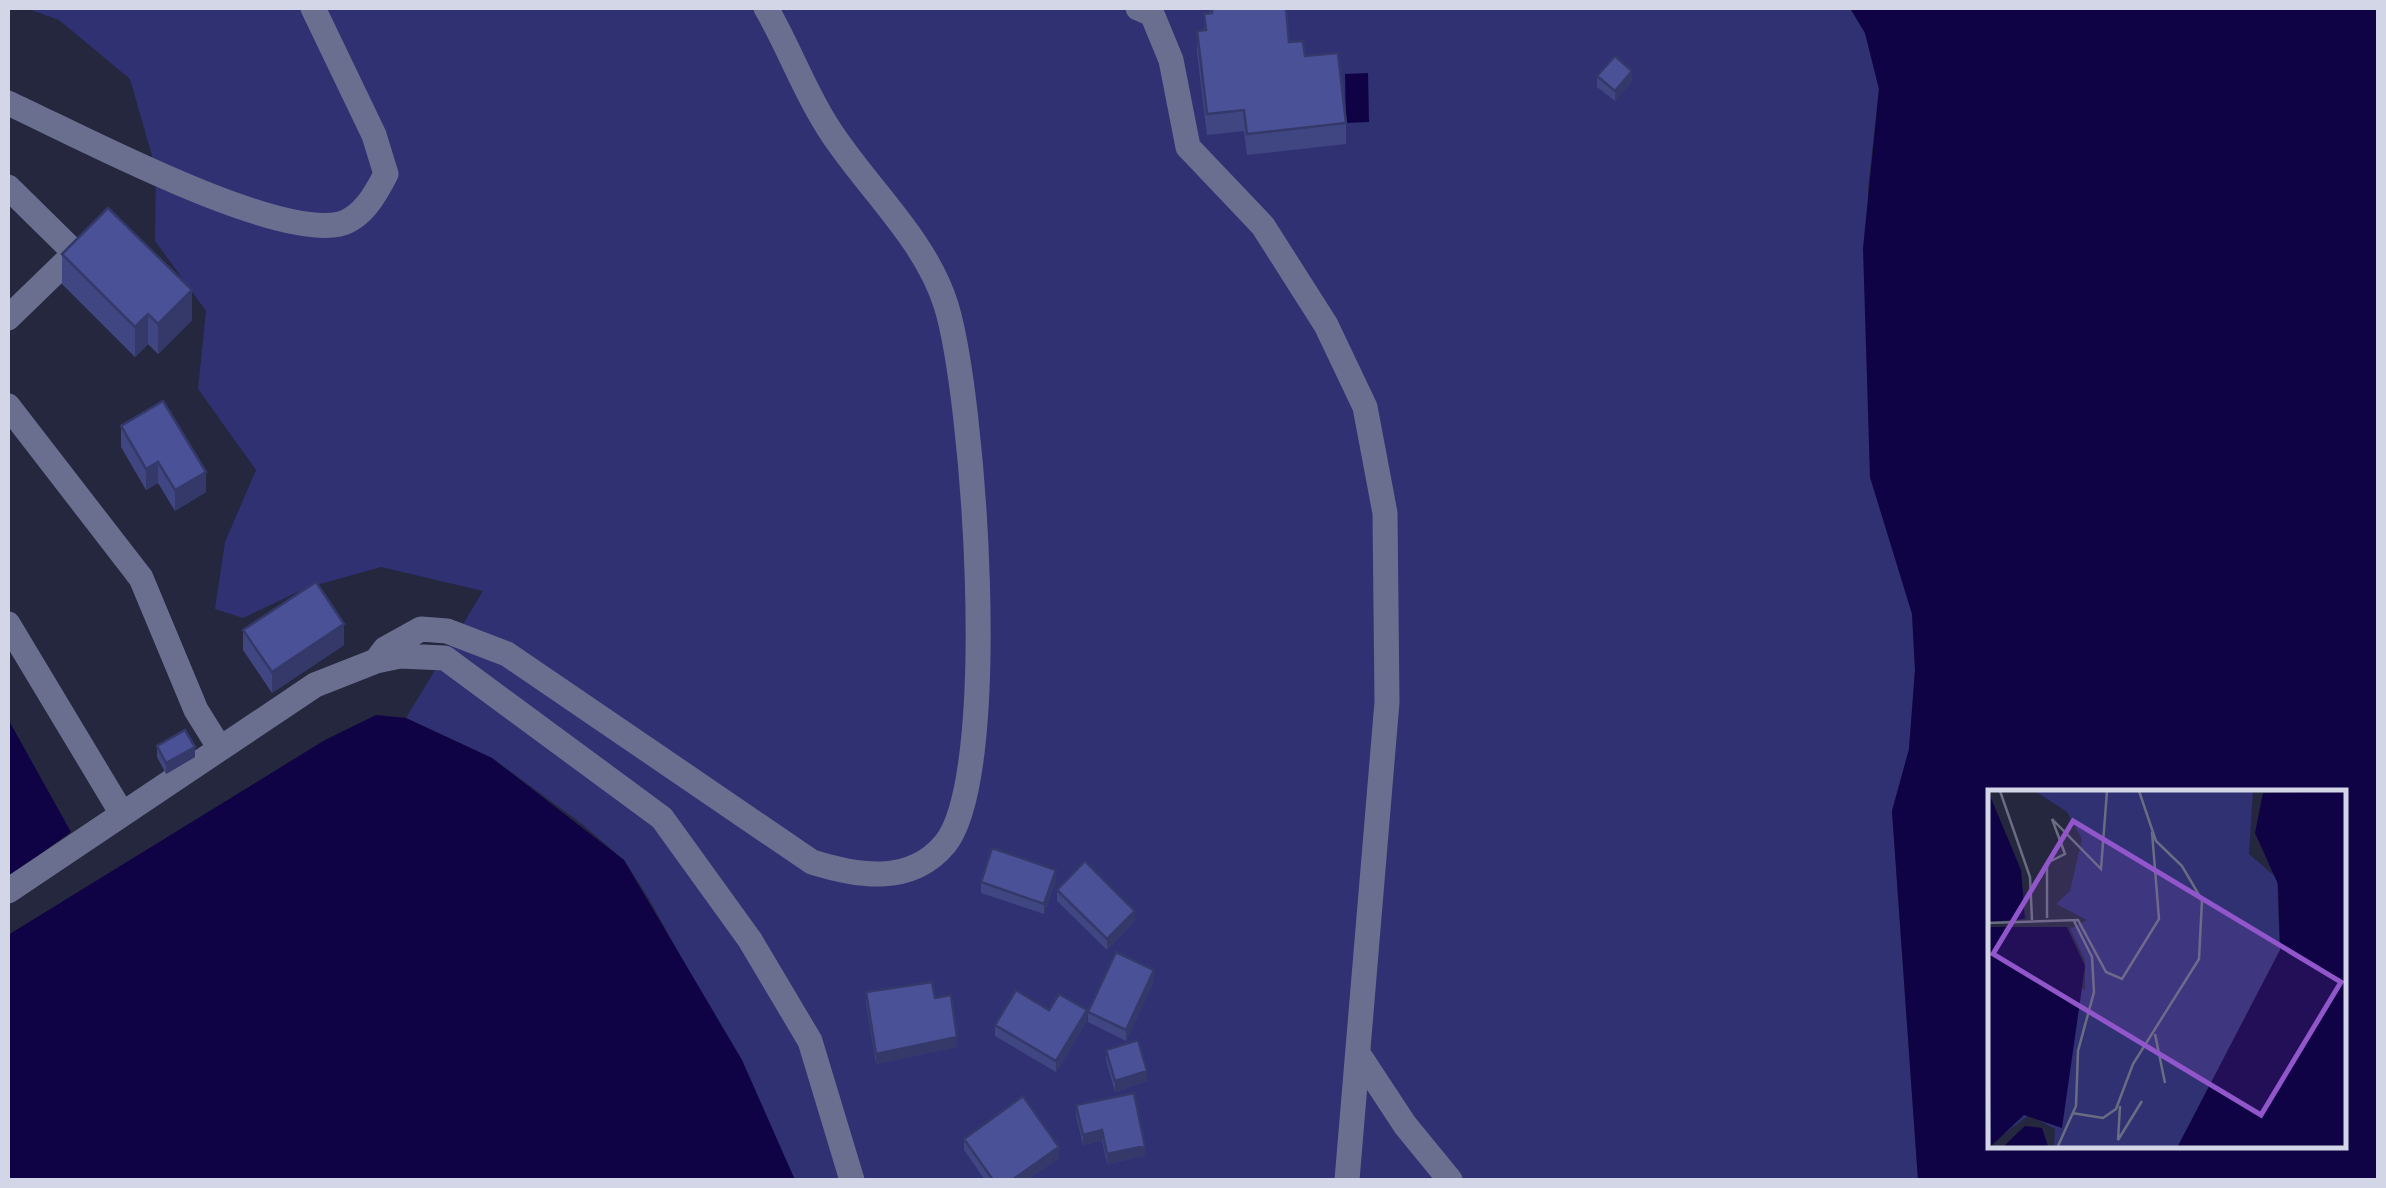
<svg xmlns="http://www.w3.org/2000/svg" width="2386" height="1188" font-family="'Fira Sans',sans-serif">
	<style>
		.green { fill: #2f3173 }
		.water { fill: #0f0345; fill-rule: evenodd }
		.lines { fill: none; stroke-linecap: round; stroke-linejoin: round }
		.minor { stroke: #6a6f90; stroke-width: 25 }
		.wall { fill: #404682 }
		.shaded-wall { fill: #34396a }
		.building { fill: #4b5197; stroke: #34396a; stroke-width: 2.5 }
		.inset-road { fill: none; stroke: #6a6d81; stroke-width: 2.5 }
		.view { fill: #9156c9; fill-opacity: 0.15; stroke: #9156c9; stroke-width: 5 }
		.inset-edge { fill: none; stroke: #d3d6e6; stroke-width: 5 }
	</style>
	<rect width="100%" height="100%" fill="#24273e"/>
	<path class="green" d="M26,8h1824l15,25 14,56 -11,99 2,289 42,136 3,57 -6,80 -17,61 26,369h-1221l-5,-203 -43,-78 -25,-39 -42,-36 -90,-66 -86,-40 77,-127 -102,-24 -75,21 -63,30 -28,-9 10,-67 31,-72 -58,-81 8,-78 -51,-70 1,-71 -26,-91 -71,-59z"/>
	<path class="water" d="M1850,8h528v1172h-460l-26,-369 17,-62 6,-79 -3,-56 -42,-137 -7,-229 16,-159 -14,-56zM1991,793h353v353h-353z
		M1368,73l1,49 -23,1 -1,-49z
		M376,715l30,3 86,40 132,102 118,200 53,120h-787v-245l317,-195z
		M8,719l63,113 -63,45z"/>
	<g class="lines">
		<path class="minor" d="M1138,8l14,6 19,46 17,87 75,79 63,99 39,82 20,106 2,189 -40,478
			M8,103c68,31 263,136 332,121 23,-6 36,-31 46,-50l-12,-39 -61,-127
			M8,187l67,66 -67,65
			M8,406l133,172 55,132 23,37
			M8,624l113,188
			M376,661l9,-12 36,-20 26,2 60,23 305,208c45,14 98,24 133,-18 57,-70 29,-449 1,-539 -21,-67 -80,-118 -117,-176 -25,-38 -40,-82 -63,-121
			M8,891l307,-206 61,-24 24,-5 45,2 217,160 88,122 60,101 42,139
			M1359,1055l46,70 45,55"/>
	</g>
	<path class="wall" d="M1209,8h77l3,34 16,14 41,67v21l-99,11 -3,-24 -37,4 -10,-83v-21l7,-1v-16l6,-1z
		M1597,76l35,5 -17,20 -18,-14z
		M62,254l130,66 -34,34 -10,-10 -13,13 -73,-73z
		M121,426l85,66 -31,19 -17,-28 -12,7 -25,-43z
		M243,630l101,15 -72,48 -29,-43z
		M157,746l38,11 -29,17 -9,-17z
		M1056,880l-12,34 -63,-21v-11z
		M1057,890l78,31 -28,29 -50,-49z
		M1154,981l-28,60 -38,-19v-10z
		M866,992l69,6 22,49 -81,17 -10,-61z
		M1049,1010l38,11 -31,51 -61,-36v-11z
		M1106,1050l41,31 -32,11 -9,-32z
		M1076,1105l69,51 -38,8 -5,-23 -19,4 -7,-29z
		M964,1139l95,19 -32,22h-42l-21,-30z"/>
	<path class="shaded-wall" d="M1632,71v10l-17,20v-10z
		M192,290v30l-34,34v-30z
		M148,314v30l-13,13v-30z
		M158,462v21l-12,7v-21z
		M206,472v20l-31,19v-21z
		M344,624v21l-72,48v-21z
		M195,747v10l-29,17v-11z
		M1056,870v10l-12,34v-10z
		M1135,911v10l-28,29v-11z
		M1154,970v11l-28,60v-11z
		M1087,1010v11l-31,51v-11z
		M957,1037v10l-81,17v-10z
		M1147,1071v10l-32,11v-11z
		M1102,1130v11l-19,4v-10z
		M1145,1146v10l-38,8v-10z
		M1059,1147v11l-32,22h-15z"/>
	<path class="building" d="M1212,8h74l3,34 14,-1 2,15 33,-3 8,70 -99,11 -3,-24 -37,4 -10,-83 9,-1 -2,-16 8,-1z
		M1615,56l17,15 -17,20 -18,-15z
		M108,208l84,82 -34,34 -10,-10 -13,13 -73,-73z
		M163,401l43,71 -31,18 -17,-28 -12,7 -25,-43z
		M316,582l28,42 -72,48 -29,-42z
		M185,730l10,17 -29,16 -9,-17z
		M992,848l64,22 -12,34 -63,-22z
		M1085,861l50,50 -28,28 -50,-49z
		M1116,952l38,18 -28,60 -38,-18z
		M932,982l3,16 16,-3 6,42 -81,17 -10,-62z
		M1016,990l33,20 10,-16 28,16 -31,51 -61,-36z
		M1138,1040l9,31 -32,10 -9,-31z
		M1134,1093l11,53 -38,8 -5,-24 -19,5 -7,-30z
		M1023,1096l36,51 -47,33h-19l-29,-41z"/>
	<g transform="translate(1988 790)">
		<rect width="358" height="358" fill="#24273e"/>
		<path d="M47,1h218l-4,63 28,24 3,72 -102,196h-124l1,-17 -26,-14 -41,31v-219l97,63v-30l-15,-31 17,-9 -31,-16 14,-13 12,-52 -15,-27z" fill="#2f3173"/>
		<path d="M0,1l33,79 4,49 -37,3zM357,1v355h-167l102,-196 -2,-66 -23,-51 8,-40zM0,137h79l18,39 -23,162 -38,-13 -33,31zM37,336l17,2 6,18h-44z" fill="#0f0345"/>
		<path class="inset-road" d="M12,1l30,86 2,43M59,128v-55l18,-9 -13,-35 49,50 6,-78M0,133l90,-3 28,52 16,7 37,-60 -7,-87M167,244l10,49M132,316l-2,34 24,-39M84,323l31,5 13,-9 17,-45 66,-105 3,-59 -20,-34 -26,-25 -17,-50M70,356l18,-40 2,-55 16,-59 -2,-35 -18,-36"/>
		<path class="view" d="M85,31l268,161 -80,133 -268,-161z"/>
		<rect width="358" height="358" class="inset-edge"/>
	</g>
	<rect width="2386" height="1188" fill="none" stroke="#d3d6e6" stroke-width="20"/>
</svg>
